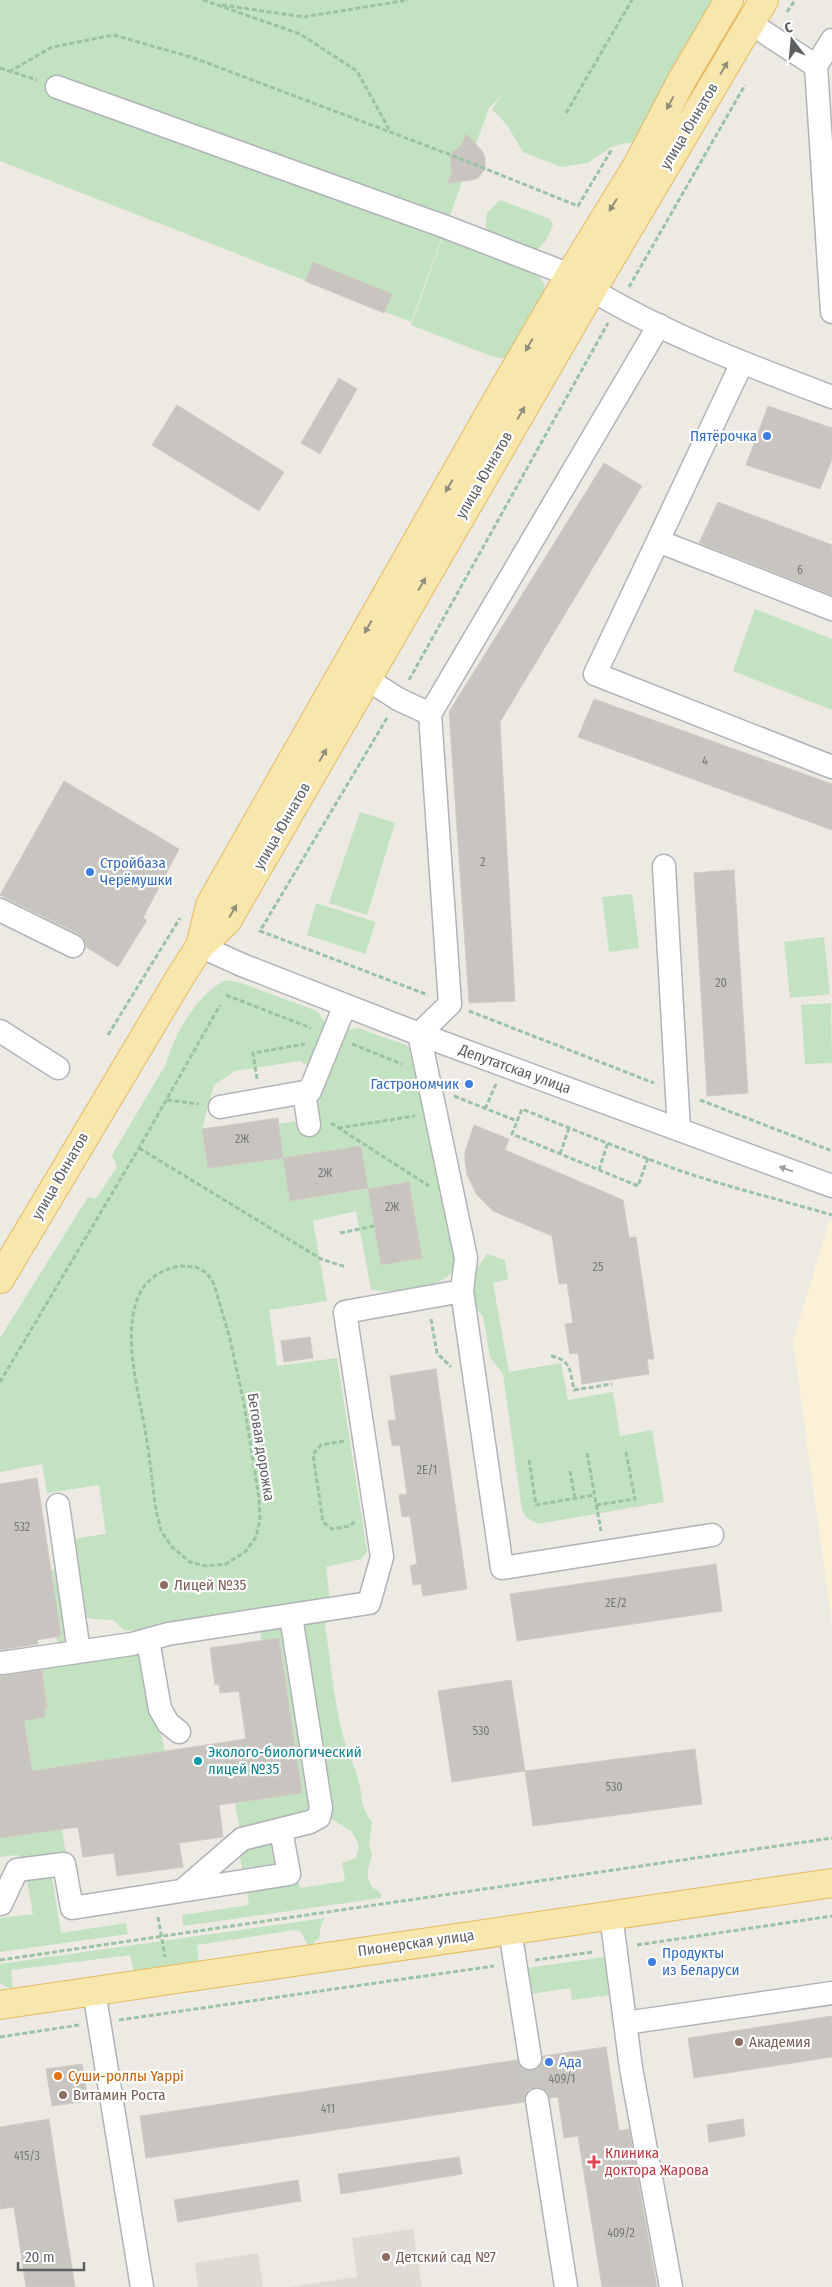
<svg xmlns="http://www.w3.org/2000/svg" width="832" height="2287" font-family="'Fira Sans Condensed',sans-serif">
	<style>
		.commercial { fill: #fbf1d9 }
		.education { fill: #dfdbd4 }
		.green { fill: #c3e2c1; fill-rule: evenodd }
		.building { fill: #c8c5c0; stroke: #d1cbc2 }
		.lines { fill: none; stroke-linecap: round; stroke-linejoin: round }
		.minor-tunnel { stroke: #c8c7c3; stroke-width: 22; stroke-dasharray: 22 11; stroke-linecap: butt }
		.minor-casing { stroke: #b0b4b7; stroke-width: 25 }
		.major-casing { stroke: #e6b962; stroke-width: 30 }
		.path { stroke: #9bc3a3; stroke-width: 3; stroke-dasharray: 5 2.5; stroke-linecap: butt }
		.minor { stroke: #fff; stroke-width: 22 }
		.major { stroke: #f8e7ac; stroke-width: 28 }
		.oneway { fill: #928f7c }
		.oneway2 { fill: #9d9fa1 }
		.shop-dot { fill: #3f7fe0; stroke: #fff; stroke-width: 2 }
		.education-dot { fill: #8d6e63; stroke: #fff; stroke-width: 2 }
		.culture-dot { fill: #0f9aa8; stroke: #fff; stroke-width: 2 }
		.food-dot { fill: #e8710a; stroke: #fff; stroke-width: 2 }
		.health-dot { fill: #e0444e; stroke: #fff; stroke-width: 2 }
		.labels { text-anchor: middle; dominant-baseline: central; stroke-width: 4.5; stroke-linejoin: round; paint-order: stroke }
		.number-label { font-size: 12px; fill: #76787a }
		.street-label { font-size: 15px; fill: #5b5f62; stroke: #fff }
		.shop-label { font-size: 15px; fill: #366cbe; stroke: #fff; text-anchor: start }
		.education-label { font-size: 15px; fill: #785e54; stroke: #fff; text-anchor: start }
		.culture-label { font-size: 15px; fill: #0d838f; stroke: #fff; text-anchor: start }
		.food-label { font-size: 15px; fill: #c56008; stroke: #fff; text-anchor: start }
		.health-label { font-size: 15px; fill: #be3a42; stroke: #fff; text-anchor: start }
	</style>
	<rect width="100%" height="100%" fill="#eceae3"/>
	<path class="commercial" d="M830,1219l2,1v405l-39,-284z"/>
	<path class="education" d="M413,2229l9,58h-132l67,-10 -5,-39z
		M258,2253l5,34h-65l-3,-24z"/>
	<path class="green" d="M0,0h729l-80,143h-22l-16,4 -23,16 -27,4 -38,-15 -16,-27 -15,-16 10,-14 -13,13 -78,214 -411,-161z
		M500,200l50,19 3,6 -7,15 -8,10 -53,-20 2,-17z
		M443,236l85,35 11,5 5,8 2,11 -25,49 -16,15 -14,-3 -80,-31z
		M755,609l77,30v71l-99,-39z
		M360,812l35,11 -28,92 -38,-12z
		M632,894l7,54 -30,4 -7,-55z
		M316,903l60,19 -11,32 -58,-19z
		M824,937l6,57 -40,4 -6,-56z
		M226,980l15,3 76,28 11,16 16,4 14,-3 48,17 6,5 42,197c0,9 2,20 -4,27 -9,13 -66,21 -79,15l-15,-78 -43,10 14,80 -58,9 8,56 60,-8 30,194 -6,7 -35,8 4,35 -155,24 -50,5 -12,-11 -21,-1 -9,-3 -11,-74 6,-4 28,-4 -7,-49 -52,8 -5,-29 -42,8v-134l88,-141 8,2 21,-32 -5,-12 54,-91c8,-30 31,-70 60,-84zM300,1061l20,12 1,25 -16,22 -27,4 5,32 3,2 75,-12 7,43 -78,12 -7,-43 -75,10 -6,-39 12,-44 21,-14zM409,1182l13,76 -41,7 -13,-76z
		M831,1003l1,60 -27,1 -4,-59z
		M487,1254l18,6 3,19 -15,4 16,89 52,-9 7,37 45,-8 7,44 32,-6 12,72 -126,22 -11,-6 -5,-8 -19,-136 -13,-17 -7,-41 -9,-10 -2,-22 3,-13z
		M58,1569l8,70 -3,5 -5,2 -2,-9 4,-1 -9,-66z
		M324,1619c6,37 9,76 18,113 4,18 13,33 17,51 5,19 0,21 13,39l-3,22 3,11 -4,14v9l4,9 9,6v5l-198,28 -1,-11 67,-10 -3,-20 49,-8 6,11 44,-7 -3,-18 14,-5 3,-13 -7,-13 -20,-13 -4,-10 -25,-187z
		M287,1623l25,190 -44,7 1,5 -29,5 -5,-27 67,-10 -23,-155 -18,3 -1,-13z
		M140,1654l14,51 3,24 4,5 4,17 -133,20 -8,-50 21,-4 -1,-7 3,-1 -5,-40 -38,6 -1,-6z
		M62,1829l4,27 -46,7 -2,-8 -18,2v-19z
		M271,1840l4,29 -32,5 -3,-18 13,-13z
		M51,1872l10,61 65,-10 2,11 -128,18v-34l33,-4 -7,-39z
		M325,1918l-4,7 -2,13 -10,9 -8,-15 -7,-2 -97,15 2,18 -65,9 -4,-17 -119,15 2,20 -13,-7v-19z
		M604,1957l5,38 -37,5 -2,-12 -39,6 -4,-26z"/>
	<path class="building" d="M466,134l17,18 2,6v11l-7,9 -6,2 -25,3 5,-11 -2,-14 2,-6 9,-6z
		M313,262l79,32 -8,19 -79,-32z
		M339,378l18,11 -37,65 -19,-11z
		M177,405l107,67 -25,39 -107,-66z
		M768,406l64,22v31l-12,30 -74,-24z
		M604,463l38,23 -142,236 15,279 -46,2 -20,-291z
		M718,502l114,43v50l-133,-52z
		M594,699l238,85v46l-254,-93z
		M64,781l115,68 -36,69 4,2 -29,47 -32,-20 -2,-8 -5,-5 -79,-39z
		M734,870l14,223 -41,3 -13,-223z
		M278,1118l5,40 -75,10 -6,-39z
		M474,1125l35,14 -4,11 118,50 6,38 7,-1 18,122h-7l2,15 -67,10 -4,-31 -8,1 -5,-30 8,-1 -6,-40 -8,1 -7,-48 -59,-25 -16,-16 -10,-20 -2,-14v-9z
		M361,1146l7,42 -78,13 -7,-43z
		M409,1182l13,76 -41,7 -13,-76z
		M310,1337l3,21 -29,4 -3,-21z
		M436,1369l31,220 -44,7 -2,-12 -8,1 -3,-19 7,-2 -7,-48 -8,1 -3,-22 8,-1 -7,-49 -8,1 -4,-25 8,-1 -6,-44z
		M37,1478l24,158 -24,4 1,4 -38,6v-166z
		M716,1564l6,47 -205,30 -7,-47z
		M279,1638l23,155 -83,12 4,32 -44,6 4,24 -66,9 -3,-23 -31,4 -5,-30 -78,11v-162l42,-6 5,39 -3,1 1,7 -21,4 8,50 214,-32 -7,-48 -19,2 -1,-9 -4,1 -5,-37z
		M511,1680l14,91 -73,11 -14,-91z
		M695,1749l7,55 -169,22 -8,-55z
		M832,2016v41l-138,21 -6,-40z
		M606,2047l13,84 10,-2 28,158h-55l-24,-151 -14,2 -6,-41 -8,1 -3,-7 -6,-3 -6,-1 -7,3 -4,12 -378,56 -6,-42 377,-56 3,7 12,4 7,-3 4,-12z
		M82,2064l6,37 -36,5 -6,-37z
		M49,2119l12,79 14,89h-49l-12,-80 -14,2v-82z
		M743,2119l2,17 -36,6 -2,-17z
		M459,2157l3,17 -121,20 -3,-20z
		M298,2180l3,21 -123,21 -4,-22z"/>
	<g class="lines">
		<path class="minor-tunnel" d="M530,2058l7,42"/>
		<defs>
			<path id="minor" d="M750,23l66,43
				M832,40l-16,26 16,246
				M57,87l389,140 124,48
				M592,290c75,45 158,76 240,107
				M742,363l-147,311 237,93
				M658,541l174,68
				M353,670l45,29 32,15 20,290 -31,30 47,224 -4,33 40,277 210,-33
				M430,714l229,-389
				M664,866l15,264
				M0,910l73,36
				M200,946l42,19 177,69 413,152
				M0,1031l58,37
				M304,1092l5,33
				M220,1107l90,-16 35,-86
				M58,1505l21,147
				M148,1640l12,69 8,14 11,9
				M2,1663l130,-19 36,-10 201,-31 13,-46 -37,-245 117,-21
				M183,1890l59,-51 68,-17 9,-5 2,-9 -30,-192
				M1,1904l16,-34 47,-6 8,44 217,-34 -8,-44
				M611,1915l20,153 40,219
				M510,1930l20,128
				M94,1991l48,296
				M625,2023l207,-30
				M537,2100l29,187"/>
			<path id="major" d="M200,946l10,-41 289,-508 71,-122 68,-111 45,-86 46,-78
				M0,1279l179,-300 21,-33 27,-25 365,-631 172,-290
				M0,2005l832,-122"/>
		</defs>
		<use href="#minor" class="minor-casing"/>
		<use href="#major" class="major-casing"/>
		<path class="path" d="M203,0l97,34 57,37 33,60
			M222,5l82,12 104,-17
			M787,12l8,-12
			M0,68l37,12
			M9,72l43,-25 62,-12 80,23 257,97 127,51 34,-57
			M566,113l66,-113
			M629,287l116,-202
			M409,680l199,-357
			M387,718l-127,213 168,64
			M226,995l85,33
			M469,1011l185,72
			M108,1035l72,-117
			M352,1044l50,20
			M257,1079l-4,-26 52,-9
			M454,1096l63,25
			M167,1100l32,4
			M700,1100l132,51
			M485,1109l11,-25
			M331,1123l98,63
			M338,1128l77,-12
			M139,1148l182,111 25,8
			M560,1154l9,-26
			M648,1158l-10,28 -126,-52 10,-25c52,21 104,42 156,61 50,17 103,30 154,45
			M599,1170l9,-28
			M340,1233l34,-7
			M180,1266l16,1 11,6 7,11 16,55 14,65 15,94 1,22 -4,17 -11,15 -19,12 -20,2 -16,-4 -18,-15 -11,-16 -5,-21c-4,-27 -6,-53 -11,-80 -8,-50 -40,-151 35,-164z
			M431,1319l6,34 14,14
			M551,1356c21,4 19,16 23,34l38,-6
			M0,1382l139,-234 81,-143
			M344,1441l-23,4 -8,9 10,68 9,7 18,-3 5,-5
			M587,1453l14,78
			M529,1460l7,45 58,-10
			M570,1471l5,28
			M596,1505l39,-6 -9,-47
			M158,1917l7,40
			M637,1945l195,-29
			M0,1960l832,-122
			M535,1960l58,-8
			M119,2020l375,-54
			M0,2037l79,-12"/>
		<use href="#minor" class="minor"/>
		<use href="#major" class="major"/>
	</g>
	<defs><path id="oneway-solid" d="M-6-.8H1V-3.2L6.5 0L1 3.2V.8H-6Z" transform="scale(1.25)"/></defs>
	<g class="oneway">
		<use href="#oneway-solid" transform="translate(724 68) rotate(-59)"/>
		<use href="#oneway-solid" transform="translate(670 103) rotate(118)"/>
		<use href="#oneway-solid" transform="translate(613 205) rotate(122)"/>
		<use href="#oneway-solid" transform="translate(529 345) rotate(120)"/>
		<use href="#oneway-solid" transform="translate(521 413) rotate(-60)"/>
		<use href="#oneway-solid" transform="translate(449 486) rotate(120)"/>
		<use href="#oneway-solid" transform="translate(422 584) rotate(-60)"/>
		<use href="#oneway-solid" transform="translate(368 627) rotate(120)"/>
		<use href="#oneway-solid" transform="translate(323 755) rotate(-60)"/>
		<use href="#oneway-solid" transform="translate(233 911) rotate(-60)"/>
	</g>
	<use class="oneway2" href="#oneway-solid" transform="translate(786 1169) rotate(-160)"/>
	<g class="shop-dot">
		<circle cx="767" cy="436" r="5"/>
		<circle cx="90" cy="872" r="5"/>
		<circle cx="469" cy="1084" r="5"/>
		<circle cx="652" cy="1962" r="5"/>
		<circle cx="549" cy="2062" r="5"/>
	</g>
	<g class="education-dot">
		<circle cx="164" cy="1585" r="5"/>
		<circle cx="739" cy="2042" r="5"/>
		<circle cx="63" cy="2095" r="5"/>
		<circle cx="386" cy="2257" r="5"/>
	</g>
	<circle class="culture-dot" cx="198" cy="1761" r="5"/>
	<circle class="food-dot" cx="58" cy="2076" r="5"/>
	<path class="health-dot" d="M591.5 2154.5h5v5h5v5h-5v5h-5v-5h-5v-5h5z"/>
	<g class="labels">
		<g class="number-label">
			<text x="800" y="570">6</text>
			<text x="705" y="761">4</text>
			<text x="483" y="862">2</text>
			<text x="721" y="983">20</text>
			<text x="242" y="1139">2Ж</text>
			<text x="325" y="1173">2Ж</text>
			<text x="392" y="1207">2Ж</text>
			<text x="598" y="1267">25</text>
			<text x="427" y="1470">2Е/1</text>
			<text x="22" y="1527">532</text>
			<text x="616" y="1603">2Е/2</text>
			<text x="481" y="1731">530</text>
			<text x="614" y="1787">530</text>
			<text x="562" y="2079">409/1</text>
			<text x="328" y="2109">411</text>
			<text x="27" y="2156">415/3</text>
			<text x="621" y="2233">409/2</text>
		</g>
		<g class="street-label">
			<text transform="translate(689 126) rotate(-59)">улица Юннатов</text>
			<text transform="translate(484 475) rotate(-60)">улица Юннатов</text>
			<text transform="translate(282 826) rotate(-60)">улица Юннатов</text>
			<text transform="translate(515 1069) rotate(20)">Депутатская улица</text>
			<text transform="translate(60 1176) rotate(-60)">улица Юннатов</text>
			<text transform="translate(261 1447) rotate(81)">Беговая дорожка</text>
			<text transform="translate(416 1943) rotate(-8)">Пионерская улица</text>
		</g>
		<g class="shop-label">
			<text x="757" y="436" text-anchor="end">Пятёрочка</text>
			<text x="100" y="863">Стройбаза<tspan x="100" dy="17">Черёмушки</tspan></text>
			<text x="459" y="1084" text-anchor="end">Гастрономчик</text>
			<text x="662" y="1953">Продукты<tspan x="662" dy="17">из Беларуси</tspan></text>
			<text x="559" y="2062">Ада</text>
		</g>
		<g class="education-label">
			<text x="174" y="1585">Лицей №35</text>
			<text x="749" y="2042">Академия</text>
			<text x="73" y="2095">Витамин Роста</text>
			<text x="396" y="2257">Детский сад №7</text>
		</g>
		<g class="culture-label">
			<text x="208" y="1752">Эколого-биологический<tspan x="208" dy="17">лицей №35</tspan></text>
		</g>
		<g class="food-label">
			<text x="68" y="2076">Суши-роллы Yappi</text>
		</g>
		<g class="health-label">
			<text x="605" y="2153">Клиника<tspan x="605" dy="17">доктора Жарова</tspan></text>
		</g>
	</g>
	<g transform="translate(792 40) rotate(344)" stroke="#ffffff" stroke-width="4" paint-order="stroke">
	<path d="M0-4L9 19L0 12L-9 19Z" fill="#5b5f62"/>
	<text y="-8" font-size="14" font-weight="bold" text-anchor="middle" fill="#5b5f62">С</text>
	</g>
	<path d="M18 2262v8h66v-8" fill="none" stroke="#5b5f62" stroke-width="2.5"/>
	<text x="25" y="2262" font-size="15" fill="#5b5f62" stroke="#ffffff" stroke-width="4" paint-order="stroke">20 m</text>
</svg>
